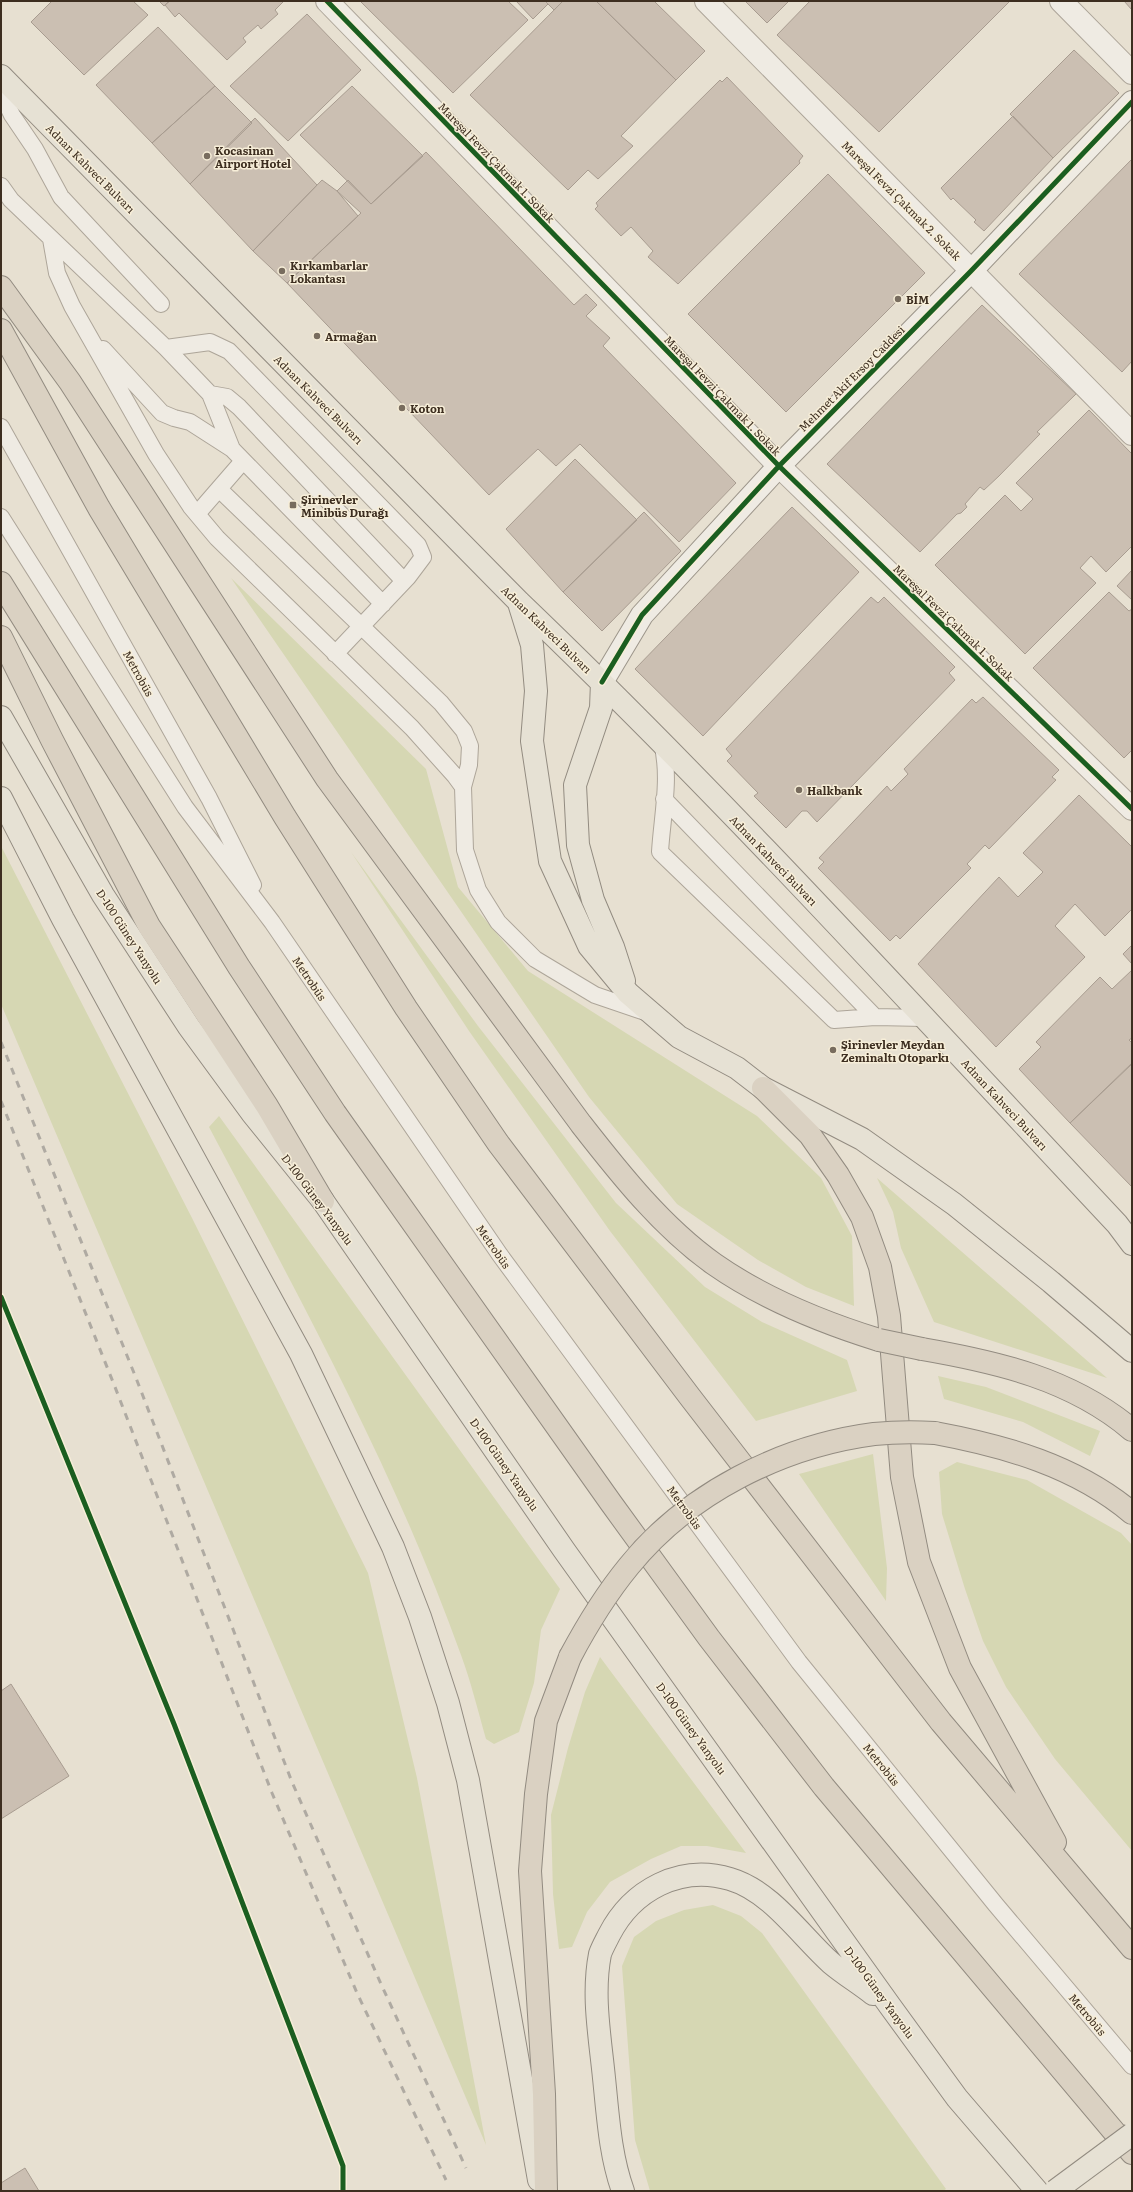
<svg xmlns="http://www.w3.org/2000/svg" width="1133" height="2192" font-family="Literata,serif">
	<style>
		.green { fill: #d6d7b3 }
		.building { fill: #cbbfb2; stroke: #a89c90 }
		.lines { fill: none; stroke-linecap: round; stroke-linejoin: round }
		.lane-casing { stroke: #ada599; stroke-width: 18 }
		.street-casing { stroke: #ada599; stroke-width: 24 }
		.secondary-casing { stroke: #9c958a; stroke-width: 24 }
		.primary-casing { stroke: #928b80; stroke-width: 24 }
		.highway-casing { stroke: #928b80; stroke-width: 24 }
		.lane { stroke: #efebe3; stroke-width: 16 }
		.street { stroke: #efebe3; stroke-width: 22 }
		.secondary { stroke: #efebe3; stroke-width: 22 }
		.primary { stroke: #e6e1d4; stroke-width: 22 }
		.highway { stroke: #dad1c2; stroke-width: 22 }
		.rail { stroke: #afaaa2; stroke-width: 3; stroke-dasharray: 7 7; stroke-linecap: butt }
		.primary-bridge-casing { stroke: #928b80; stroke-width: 24; stroke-linecap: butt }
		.highway-bridge-casing { stroke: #928b80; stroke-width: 24; stroke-linecap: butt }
		.primary-bridge { stroke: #e6e1d4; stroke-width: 22 }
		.highway-bridge { stroke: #dad1c2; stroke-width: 22 }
		.cycleway-casing { stroke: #f7eed8; stroke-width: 8 }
		.cycleway { stroke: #1b5e20; stroke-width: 5 }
		.poi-dot { fill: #786c5e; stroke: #f7eed8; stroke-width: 1.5 }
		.labels { text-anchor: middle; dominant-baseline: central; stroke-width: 3; stroke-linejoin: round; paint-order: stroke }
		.poi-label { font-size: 11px; font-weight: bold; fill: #3d2e20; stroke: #f7eed8; text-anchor: start }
		.street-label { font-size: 11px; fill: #3d2e20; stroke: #f7eed8 }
	</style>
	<rect width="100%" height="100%" fill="#e7e0d1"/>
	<path class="green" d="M231,578l195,191 32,118 70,84 229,145 64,62 31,58 2,70 -48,-19 -48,-27 -81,-56 -88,-107z
		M1,846l191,372 176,355 49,205 69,367 -485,-1141z
		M351,852l127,174 138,177 89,84 57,35 85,38 10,31 -101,30 -146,-190 -141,-200z
		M219,1116l341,473 -19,41 -7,53 -15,49 -25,12 -8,-5c-8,-28 -15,-57 -25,-84 -66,-184 -161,-356 -252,-528z
		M877,1178l230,200 -173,-56 -33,-74 -8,-36z
		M938,1376l48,11 114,44 -10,25 -67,-34 -79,-23z
		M873,1454l14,114 -1,33 -87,-127z
		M957,1462l70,18 94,53 11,12v306l-77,-92 -49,-72 -23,-46 -18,-52 -23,-75 -3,-42z
		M600,1657l146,196 -39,-7h-26l-30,13 -41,23 -23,30 -15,35 -13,2 -6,-55 -2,-79 17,-67 17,-56z
		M713,1905l28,11 21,17 184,256 -3,2h-293l-15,-51 -13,-174 12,-29 22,-16 28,-11z"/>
	<path class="building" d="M52,1h81l15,14 -64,60 -53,-53z
		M159,1h11l-6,5z
		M169,1h115l-9,9 3,4 -17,15 -3,-4 -15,13 3,4 -19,18 -48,-47 -4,4 -10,-12z
		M360,1h148l20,19 -75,73z
		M516,1h29l3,3 -15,15z
		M545,1h18l-9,9z
		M563,1h33l80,79 -55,56 12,10 -35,33 -10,-9 -20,20 -98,-95z
		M596,1h58l51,50 -29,29z
		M745,1h44l-22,22z
		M810,1h200l-131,131 -102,-97z
		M1124,1h8v9z
		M307,14l54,56 -73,71 -58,-55z
		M158,27l57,59 -63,57 -56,-58z
		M1074,50l45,43 -66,65 -43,-44z
		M727,77l76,79 -4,5 1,2 -122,121 -30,-27 5,-6 -22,-24 -10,9 -26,-27 3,-3 -2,-3 124,-123 2,2z
		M215,86l37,37 -62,61 -38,-41z
		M352,86l71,70 -52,48 -71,-69z
		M1013,116l40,42 -69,73 -10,-9 2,-2 -23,-22 -2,2 -10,-12z
		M255,118l62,67 -64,66 -63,-67z
		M426,152l148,153 12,-11 11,11 -11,11 24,22 -7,8 133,137 -57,59 -99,-98 -24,22 -18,-17 -49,46 -202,-212 74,-70 -24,-22 11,-11 23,24z
		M1132,159v202l-10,11 -103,-98z
		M828,174l97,99 -139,139 -98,-98z
		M322,180l15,11 21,25 -71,67 -34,-32z
		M982,305l94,89 -39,38 3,2 -41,42 -15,14 -4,-3 -15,17 2,3 -6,6 -4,1 -37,38 -93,-88z
		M1089,410l43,44v92l-26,26 -15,-16 -11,12 16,15 -71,71 -90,-89 70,-70 16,16 12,-12 -17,-16z
		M575,459l62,61 -74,72 -57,-63z
		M792,507l67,65 -156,164 -68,-67z
		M644,512l37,39 -79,80 -39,-39z
		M1132,570v30l-15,-14z
		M1109,592l20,19 3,-2v141l-8,8 -91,-90z
		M871,597l7,6 6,-6 71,70 -6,6 6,7 -138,142 -10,-11h-5l-16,17 -32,-32 4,-3 -31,-32 5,-5 -6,-7z
		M983,697l76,73 -7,7 4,3 -67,69 -4,-4 -18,19 4,4 -71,71 -4,-4 -6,6 -72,-73 6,-6 -5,-4 68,-72 4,5 17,-17 -4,-5 68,-70 4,4z
		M1079,795l53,52v62l-27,27 -30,-32 -20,22 30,31 -89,90 -78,-83 81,-87 19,20 25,-25 -20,-19z
		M1132,945v19l-9,-10z
		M1132,970v68l-3,2 3,3v20l-62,60 -51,-54 22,-22 -5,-5 64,-65 12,12z
		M1132,1064v123l-62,-64z
		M11,1684l58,92 -68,43v-128z
		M25,2168l14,23h-38v-8z"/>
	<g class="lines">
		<defs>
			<path id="lane" d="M1,92l11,23 23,34 26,48 100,107
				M1,186l10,14 155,148 44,46 22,55 151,155
				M51,239l6,34 15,33 84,148 35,53 26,31 195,190 43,48 8,11
				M166,348l44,-6 19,9 189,194 5,12 -15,20 -73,77
				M103,349l59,64 12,5 16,4 42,27
				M210,394l17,3 12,10 165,174
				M1,427l208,371 44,87
				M220,490l221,213 23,28 6,15 -1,19 -6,22 2,63 13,40 20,32 37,37 60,36 50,17
				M197,514l46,-53
				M1,517l184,290 87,115 228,333 299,407 197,243 136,161
				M662,743c9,35 0,74 -2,109l174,168 41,-3 49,1
				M664,799l211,218"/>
			<path id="street" d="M327,1l452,465 353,343
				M706,1l426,433
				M1061,1l71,72"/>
			<path id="secondary" d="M602,682l40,-67 137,-149 192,-195 161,-169"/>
			<path id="primary" d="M1,76l518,526c208,199 402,413 598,622l15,20
				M519,603l13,42 4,46 -4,50 18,120 39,85 39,47 51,44 58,31 26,20 99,51 92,65 97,78 81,69
				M602,682l-1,26 -26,77 3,60 15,55 20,47 11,34
				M1,717l102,178 86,132 63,86 71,88 241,349 326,456 67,92 80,93
				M1,798l62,121 238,435 92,193 27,70 28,86 20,77 71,400
				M623,2191c-13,-36 -15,-75 -19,-113 -4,-41 -12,-83 -4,-124 2,-6 6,-13 9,-19 23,-45 71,-71 121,-56 41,12 70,56 101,84 13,11 28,20 42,31"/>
			<path id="highway" d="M1,287l69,95 257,397 254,345c39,50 81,103 133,140 50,35 107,58 165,76
				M1,330l98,178 186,309 121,191 92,135 192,254 251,325 191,226
				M1,583l238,384 96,146 276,390 98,135 115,149 308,366
				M1,637l51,103 97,186 118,180 56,95
				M763,1088l47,47 28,40 24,42 18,50 9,49 13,161 17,85 41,106 95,174
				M922,1349c75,13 150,30 210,81
				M935,1433c70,13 141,33 197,80
				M546,2191l-2,-97 -14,-223 6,-77 10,-73 24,-64"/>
		</defs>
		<use href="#lane" class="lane-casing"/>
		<use href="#street" class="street-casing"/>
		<use href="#secondary" class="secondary-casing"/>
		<use href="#primary" class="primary-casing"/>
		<use href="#highway" class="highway-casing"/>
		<use href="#lane" class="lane"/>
		<use href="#street" class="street"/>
		<use href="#secondary" class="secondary"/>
		<use href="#primary" class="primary"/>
		<use href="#highway" class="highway"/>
		<path class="rail" d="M1,1042l135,336 156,404 89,202 85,184
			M1,1101l114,286 157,406 85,200 89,187"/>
		<defs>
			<path id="primary-bridge" d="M1055,2191l77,-57"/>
			<path id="highway-bridge" d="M879,1340l43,9
				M570,1657c17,-32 36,-63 59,-91 59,-73 153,-120 245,-132 21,-2 41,-2 61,-1"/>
		</defs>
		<use href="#primary-bridge" class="primary-bridge-casing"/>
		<use href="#highway-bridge" class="highway-bridge-casing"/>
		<use href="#primary-bridge" class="primary-bridge"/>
		<use href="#highway-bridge" class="highway-bridge"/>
		<defs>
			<path id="cycleway" d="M327,1l452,465 353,343
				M602,682l40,-67 137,-149 192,-195 161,-169
				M1,1297l173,427 169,442v25"/>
		</defs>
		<use href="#cycleway" class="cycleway-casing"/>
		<use href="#cycleway" class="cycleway"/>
	</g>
	<g class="poi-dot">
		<circle cx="207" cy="156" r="4"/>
		<circle cx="282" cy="271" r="4"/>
		<circle cx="898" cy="299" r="4"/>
		<circle cx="317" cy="336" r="4"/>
		<circle cx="402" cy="408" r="4"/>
		<rect x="289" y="501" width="8" height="8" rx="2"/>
		<circle cx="799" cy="790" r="4"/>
		<circle cx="833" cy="1050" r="4"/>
	</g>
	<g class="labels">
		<g class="poi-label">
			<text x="215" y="150">Kocasinan<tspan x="215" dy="13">Airport Hotel</tspan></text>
			<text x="290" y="265">Kırkambarlar<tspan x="290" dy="13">Lokantası</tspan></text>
			<text x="906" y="299">BİM</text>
			<text x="325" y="336">Armağan</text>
			<text x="410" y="408">Koton</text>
			<text x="301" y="499">Şirinevler<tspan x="301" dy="13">Minibüs Durağı</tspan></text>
			<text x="807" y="790">Halkbank</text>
			<text x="841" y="1044">Şirinevler Meydan<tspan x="841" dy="13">Zeminaltı Otoparkı</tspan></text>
		</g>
		<g class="street-label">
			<text transform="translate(497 162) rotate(46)">Mareşal Fevzi Çakmak 1. Sokak</text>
			<text transform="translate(91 168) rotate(45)">Adnan Kahveci Bulvarı</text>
			<text transform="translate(902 200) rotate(45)">Mareşal Fevzi Çakmak 2. Sokak</text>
			<text transform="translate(851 378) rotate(-45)">Mehmet Akif Ersoy Caddesi</text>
			<text transform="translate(723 395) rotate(46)">Mareşal Fevzi Çakmak 1. Sokak</text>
			<text transform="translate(319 399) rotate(45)">Adnan Kahveci Bulvarı</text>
			<text transform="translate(954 622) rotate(44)">Mareşal Fevzi Çakmak 1. Sokak</text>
			<text transform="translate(547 629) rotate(44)">Adnan Kahveci Bulvarı</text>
			<text transform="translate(139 673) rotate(61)">Metrobüs</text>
			<text transform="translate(774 860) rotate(46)">Adnan Kahveci Bulvarı</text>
			<text transform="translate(130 936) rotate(57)">D-100 Güney Yanyolu</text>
			<text transform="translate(310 978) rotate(56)">Metrobüs</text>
			<text transform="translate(1005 1104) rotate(47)">Adnan Kahveci Bulvarı</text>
			<text transform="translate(318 1199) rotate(53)">D-100 Güney Yanyolu</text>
			<text transform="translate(494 1246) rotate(55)">Metrobüs</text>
			<text transform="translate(505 1464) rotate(55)">D-100 Güney Yanyolu</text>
			<text transform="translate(685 1507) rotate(54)">Metrobüs</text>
			<text transform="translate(692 1728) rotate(54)">D-100 Güney Yanyolu</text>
			<text transform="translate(882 1764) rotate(51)">Metrobüs</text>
			<text transform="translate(880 1992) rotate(54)">D-100 Güney Yanyolu</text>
			<text transform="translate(1088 2014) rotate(50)">Metrobüs</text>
		</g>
	</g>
	<rect width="1133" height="2192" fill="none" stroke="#3d2e20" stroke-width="4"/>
</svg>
